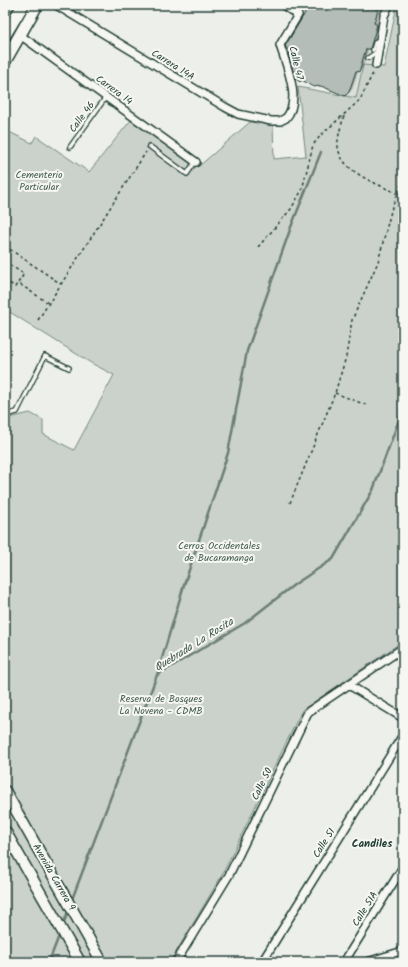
<svg xmlns="http://www.w3.org/2000/svg" width="408" height="967" font-family="Kalam,sans-serif">
	<style>
		.built { fill: #dce0db }
		.green { fill: #cbd2cc; stroke: #758880 }
		.lines { fill: none; stroke-linecap: round; stroke-linejoin: round }
		.stream { stroke: #6c7e77; stroke-width: 2.5 }
		.building { fill: #b4bdb8; stroke: #1f3d34; filter: url(#shadow) }
		.service-casing { stroke: #1f3d34; stroke-width: 6 }
		.minor-casing { stroke: #1f3d34; stroke-width: 10 }
		.secondary-casing { stroke: #1f3d34; stroke-width: 13 }
		.primary-casing { stroke: #1f3d34; stroke-width: 14 }
		.path { stroke: #1f3d34; stroke-width: 1.5; stroke-dasharray: 3 3; stroke-linecap: butt }
		.service { stroke: #f6f6f2; stroke-width: 3.5 }
		.minor { stroke: #f6f6f2; stroke-width: 7 }
		.secondary { stroke: #f6f6f2; stroke-width: 10 }
		.primary { stroke: #f6f6f2; stroke-width: 11 }
		.labels { text-anchor: middle; dominant-baseline: central; stroke-width: 4; stroke-linejoin: round; paint-order: stroke }
		.street-label { font-size: 10px; fill: #1f3d34; stroke: #f6f6f2 }
		.park-label { font-size: 10px; fill: #415b52; stroke: #f6f6f2 }
		.water-label { font-size: 11px; font-style: italic; fill: #3f5850; stroke: #f6f6f2 }
		.neighbourhood-label { font-size: 11px; font-weight: bold; fill: #1f3d34; stroke: #f6f6f2 }
	</style>
	<defs>
		<filter id="shadow"><feDropShadow dx="2.5" dy="-2.5" stdDeviation="0" flood-color="#0004"/></filter>
	</defs>
	<rect width="100%" height="100%" fill="#edefea"/>
	<filter id="ink" filterUnits="userSpaceOnUse"><feTurbulence type="fractalNoise" baseFrequency=".025" numOctaves="2"/><feDisplacementMap in="SourceGraphic" scale="8" xChannelSelector="R" yChannelSelector="G"/><feConvolveMatrix kernelMatrix="1 2 1 2 8 2 1 2 1" color-interpolation-filters="sRGB"/></filter>
	<g filter="url(#ink)">
		<path class="built" d="M371,45h5l-3,21 -10,-1 -7,34 -11,-3 4,-4 7,-21 3,1 7,-23h4z"/>
		<path class="green" d="M397,5h6v636l-101,69 -80,165 -52,87h-165v-543l25,-6 13,7v14l31,16 40,-75 -23,-12 -86,-54v-179l27,13 4,-7 53,36 42,-52 67,47 52,-45 23,3 1,34 32,-3 -8,-69 58,11 7,-33 21,2z"/>
		<g class="lines">
			<path class="stream" d="M157,675l27,-90 44,-132 19,-102 44,-124 30,-75
				M71,902l86,-227 88,-52 50,-39 38,-25 40,-69 30,-81
				M63,925l6,-16
				M49,962l11,-29"/>
		</g>
		<path class="building" d="M292,5h76l10,5 -4,13 3,2 -7,24h-4l-7,23 -3,-1 -7,21 -4,4 -24,-10 -8,1 -11,-7 -2,2 -5,-4 -7,-25 1,-2 -4,-5 20,-33z"/>
		<g class="lines">
			<defs>
				<path id="service" d="M373,50l2,-7 4,-4
					M368,58l9,-6
					M149,146l38,28 8,-12
					M70,147l36,-50
					M5,415l12,-3 28,-56 24,12"/>
				<path id="minor" d="M56,5l169,102 13,7 33,7h9l6,-3c16,-18 0,-53 -6,-73l18,-30 -15,-10
					M20,35l176,127
					M376,65l8,-49 5,-11
					M349,685l54,33
					M176,962l53,-87 79,-163 95,-64
					M262,962l141,-227
					M344,962l59,-95
					M367,962l36,-11"/>
				<path id="secondary" d="M5,791l97,171
					M5,831l75,131"/>
				<path id="primary" d="M5,35l18,-30
					M5,61l32,-56"/>
			</defs>
			<use href="#service" class="service-casing"/>
			<use href="#minor" class="minor-casing"/>
			<use href="#secondary" class="secondary-casing"/>
			<use href="#primary" class="primary-casing"/>
			<path class="path" d="M344,116c-2,7 -5,16 -6,24 -3,31 37,42 60,54
				M5,246l56,38
				M258,247l33,-38 11,-19 11,-45 8,-10 39,-35 13,-27
				M5,262l19,12 -6,9 30,20
				M5,280l10,7 2,-3
				M38,320l108,-168
				M335,393l31,12
				M290,503l45,-110 11,-36 6,-37 26,-58 14,-55 11,-26"/>
			<use href="#service" class="service"/>
			<use href="#minor" class="minor"/>
			<use href="#secondary" class="secondary"/>
			<use href="#primary" class="primary"/>
		</g>
	</g>
	<g class="labels">
		<g class="street-label">
			<text transform="translate(296 63) rotate(77)">Calle 47</text>
			<text transform="translate(173 65) rotate(32)">Carrera 14A</text>
			<text transform="translate(114 90) rotate(36)">Carrera 14</text>
			<text transform="translate(82 117) rotate(-54)">Calle 46</text>
			<text transform="translate(262 784) rotate(-64)">Calle 50</text>
			<text transform="translate(324 843) rotate(-58)">Calle 51</text>
			<text transform="translate(54 877) rotate(60)">Avenida Carrera 9</text>
			<text transform="translate(365 909) rotate(-58)">Calle 51A</text>
		</g>
		<g class="park-label">
			<text x="39" y="175">Cementerio<tspan x="39" dy="12">Particular</tspan></text>
			<text x="219" y="546">Cerros Occidentales<tspan x="219" dy="12">de Bucaramanga</tspan></text>
			<text x="161" y="699">Reserva de Bosques<tspan x="161" dy="12">La Novena - CDMB</tspan></text>
		</g>
		<g class="water-label">
			<text transform="translate(194 645) rotate(-32)">Quebrada La Rosita</text>
		</g>
		<g class="neighbourhood-label">
			<text x="372" y="844">Candiles</text>
		</g>
	</g>
	<rect width="408" height="967" fill="none" stroke="#f6f6f2" stroke-width="20"/>
	<rect x="10" y="10" width="388" height="947" fill="none" stroke="#1f3d34" stroke-width="1.5" filter="url(#ink)"/>
</svg>
